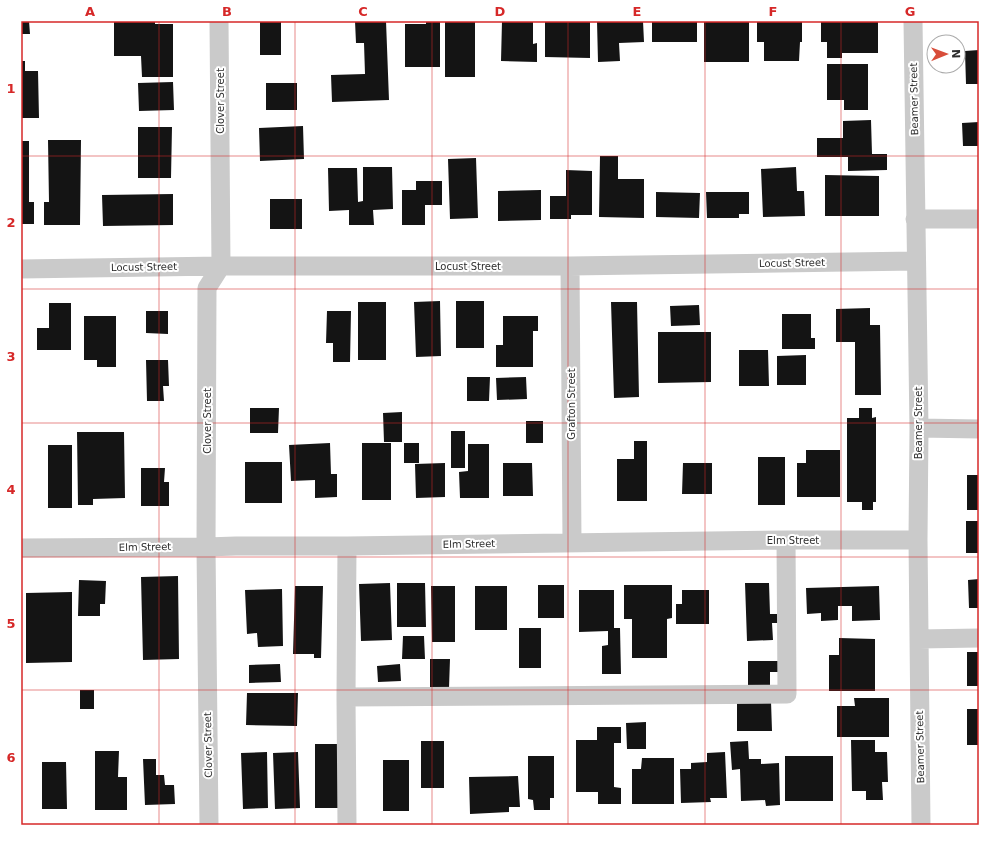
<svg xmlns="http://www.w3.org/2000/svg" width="1000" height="846" font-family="'DejaVu Sans',sans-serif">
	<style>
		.building { fill: #141414 }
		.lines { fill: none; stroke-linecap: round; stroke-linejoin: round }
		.minor { stroke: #cacaca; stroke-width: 19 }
		.grid { fill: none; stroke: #d62828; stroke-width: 1; stroke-opacity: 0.55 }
		.labels { text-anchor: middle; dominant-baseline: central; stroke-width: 4; stroke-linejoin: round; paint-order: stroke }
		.street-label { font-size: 10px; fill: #2d2d2d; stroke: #fff }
		.neatline { fill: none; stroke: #d62828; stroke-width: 1.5 }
		.grid-label { font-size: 13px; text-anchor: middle; font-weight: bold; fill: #d62828 }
	</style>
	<rect width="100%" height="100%" fill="#fff"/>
	<path class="building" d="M21,21h8l1,13h-9z
		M114,21h41v3h18v53h-31l-1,-21h-27z
		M260,21h21v34h-21z
		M355,21h31l3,79 -57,2 -1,-27 34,-1 -1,-31h-8z
		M426,21h14v46h-35v-43h21z
		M445,21h30v56h-30z
		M502,21h31v23l4,-1v19l-36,-1z
		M545,21h45v37l-45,-1z
		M597,21h46l1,21 -25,1 1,18 -22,1z
		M652,21h45v21h-45z
		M704,21h45v41h-45z
		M757,21h45v21h-2l-1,19h-35v-19h-7z
		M821,21h57v32h-36v5h-15v-16h-6z
		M979,50v34h-13l-1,-33z
		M21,61h4v10h13l1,47h-18z
		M827,64h41v46h-24v-10h-17z
		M173,82l1,28 -35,1 -1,-28z
		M266,83h31v27h-31z
		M871,120l1,34h15v16l-39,1v-14h-31v-19h26v-17z
		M979,122v24h-16l-1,-23z
		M303,126l1,33 -44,2 -1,-33z
		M138,127h34l-1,51h-33z
		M48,140h33l-1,85h-36v-23h5z
		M21,141h8v61h5v22h-13z
		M600,156h18v23h26v39l-45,-1z
		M476,158l2,60 -28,1 -2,-60z
		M363,167h29l1,42 -20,1 1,15h-25v-15l-20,1 -1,-43h29l1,34 5,-1z
		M796,167l1,24h7l1,25 -42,1 -2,-48z
		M566,170l26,1v44h-21v4h-21v-23h16z
		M825,175l54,1v40h-54z
		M416,181h26v24h-17v20h-23v-35h14z
		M541,190v30l-43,1v-30z
		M656,192l44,1 -1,25 -43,-1z
		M706,192h43v22h-10v4h-32z
		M173,194v31l-70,1 -1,-31z
		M270,199h32v30h-32z
		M440,301l1,55 -25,1 -2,-55z
		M456,301h28v47h-28z
		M358,302h28v58h-28z
		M611,302h26l2,95 -25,1z
		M49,303h22v47h-34v-22h12z
		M699,305l1,20 -29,1 -1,-20z
		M870,308v17h10l1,70h-26v-53h-19v-33z
		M146,311h22v23l-22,-1z
		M327,311h24l-1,51h-17v-19h-7z
		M782,314h29v24h4v11h-33z
		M84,316h32v51h-19v-7h-13z
		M503,316h35v15h-5v36h-37v-22h7z
		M658,332h53v50l-53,1z
		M739,350h29l1,36h-30z
		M806,355v30h-29v-29z
		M146,360h22l1,26h-6l1,15h-17z
		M467,377h23l-1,24h-22z
		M526,377l1,22 -30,1 -1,-22z
		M250,408h29l-1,25h-28z
		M859,408h13v10l4,-1v85h-3v8h-11v-8h-15v-84h12z
		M402,412v30h-18l-1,-29z
		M526,421h17v22h-17z
		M451,431h14v37h-14z
		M77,432h47l1,66 -32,1v6h-15z
		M634,441h13v60h-30v-42h17z
		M330,443l1,31h6v23l-22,1v-18l-24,1 -2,-36z
		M362,443h29v57h-29z
		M404,443h15v20h-15z
		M468,444h21v54h-29l-1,-26 9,-1z
		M48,445h24v63h-24z
		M806,450h34v47h-43v-34h9z
		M758,457h27v48h-27z
		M245,462h37v41h-37z
		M445,463v34l-29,1 -1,-34z
		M503,463h29l1,33h-30z
		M683,463h29v31h-30z
		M141,468h24l-1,14h5v24h-28z
		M967,475h12v35h-12z
		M966,521h13v32h-13z
		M178,576l1,83 -36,1 -2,-83z
		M979,579v29h-10l-1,-28z
		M79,580l27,1 -1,23h-5v12h-22z
		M390,583l2,57 -31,1 -2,-57z
		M397,583h28l1,44h-29z
		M745,583h24l1,31h11l1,9h-10l1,17 -26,1z
		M538,585h26v33h-26z
		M624,585h48v33l-5,1v39h-35v-39h-8z
		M295,586h28l-2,72h-7v-4h-21z
		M431,586h24v56h-23z
		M475,586h32v44h-32z
		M879,586l1,34 -28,1v-15h-14v14l-17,1v-8l-14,1 -1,-26z
		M282,589l1,57 -25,1 -1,-14 -10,1 -2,-44z
		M579,590h35v38h6l1,46h-19v-28l6,-1v-14l-29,1z
		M682,590h27v34h-33v-20h6z
		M72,592v70l-46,1v-70z
		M519,628h22v40h-22z
		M403,636h21l1,23h-23z
		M839,638l36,1v52h-46v-36h10z
		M967,652h12v34h-12z
		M430,659h20l-1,29h-19z
		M748,661h31v11h-9v16h-22z
		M280,664l1,18 -32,1v-18z
		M400,664l1,17 -23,1 -1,-16z
		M80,690h14v19h-14z
		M247,693h51l-1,33 -51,-1z
		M854,698h35v39h-52v-31h18z
		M737,701h34l1,30h-35z
		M967,709h12v36h-12z
		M646,722v27h-19l-1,-26z
		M597,727h24v16h-7v44l7,1v16h-23v-12h-22v-52h21z
		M851,740h24v12h12l1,30h-6l1,18h-17v-9h-14z
		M421,741h23v47h-23z
		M748,741l1,18h12v5l18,-1 1,42 -14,1 -1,-6 -24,1 -1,-32 -8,1 -2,-28z
		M315,744h25l1,64h-26z
		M95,751h24l-1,26h9v33h-32z
		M267,752l1,56 -25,1 -2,-56z
		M298,752l2,56 -25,1 -2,-56z
		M725,752l2,46h-17l1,4 -30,1 -1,-34h11v-6l16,-1v-9z
		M528,756h26v42h-4v12h-16l-1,-10 -5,-1z
		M785,756h48v45h-48z
		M642,758h32v46h-42v-35h9z
		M143,759h13v16h8l1,10h9l1,19 -30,1z
		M383,760h26v51h-26z
		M42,762h24l1,47h-25z
		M518,776l2,31h-11v5l-39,2 -1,-37z"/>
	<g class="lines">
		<path class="minor" d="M913,21l6,407 -1,112 3,285
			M915,219h64
			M570,266l2,276
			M21,269l200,-3h349l346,-5
			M919,428l60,1
			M347,546l-1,151 1,128
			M21,548l185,-1 30,-1h111l439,-6h132
			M919,639l60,-1
			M346,697l441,-3 -1,-154
			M209,825l-3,-278 1,-259 14,-22 -2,-245"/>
	</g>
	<path class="grid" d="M159,21v804M295,21v804M432,21v804M568,21v804M705,21v804M841,21v804M21,156h958M21,289h958M21,423h958M21,557h958M21,690h958"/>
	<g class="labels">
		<g class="street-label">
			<text transform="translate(914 99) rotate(-91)">Beamer Street</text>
			<text transform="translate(220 101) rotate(-90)">Clover Street</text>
			<text transform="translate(792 263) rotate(-1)">Locust Street</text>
			<text x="468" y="266">Locust Street</text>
			<text transform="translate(144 267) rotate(-1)">Locust Street</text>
			<text transform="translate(571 404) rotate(-90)">Grafton Street</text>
			<text transform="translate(207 421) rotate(-90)">Clover Street</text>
			<text transform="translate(918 423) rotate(-90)">Beamer Street</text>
			<text x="793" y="540">Elm Street</text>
			<text transform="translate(469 544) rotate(-1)">Elm Street</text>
			<text transform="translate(145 547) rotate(-1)">Elm Street</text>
			<text transform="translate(208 745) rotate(-91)">Clover Street</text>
			<text transform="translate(920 747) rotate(-91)">Beamer Street</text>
		</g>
	</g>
	<rect width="1000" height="846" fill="none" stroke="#ffffff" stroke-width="44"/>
	<g transform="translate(946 54) rotate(89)"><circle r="19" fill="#ffffff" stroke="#ababab"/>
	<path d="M0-3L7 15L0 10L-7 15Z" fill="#d84d3a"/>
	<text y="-6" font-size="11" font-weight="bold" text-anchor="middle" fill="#2d2d2d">N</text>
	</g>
	<rect x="22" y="22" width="956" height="802" class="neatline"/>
	<g class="grid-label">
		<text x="90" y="16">A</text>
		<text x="227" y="16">B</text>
		<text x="363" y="16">C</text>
		<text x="500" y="16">D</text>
		<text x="637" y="16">E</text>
		<text x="773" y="16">F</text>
		<text x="910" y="16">G</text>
		<text x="11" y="93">1</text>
		<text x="11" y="227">2</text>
		<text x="11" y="361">3</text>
		<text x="11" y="494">4</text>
		<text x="11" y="628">5</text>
		<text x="11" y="762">6</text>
	</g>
</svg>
